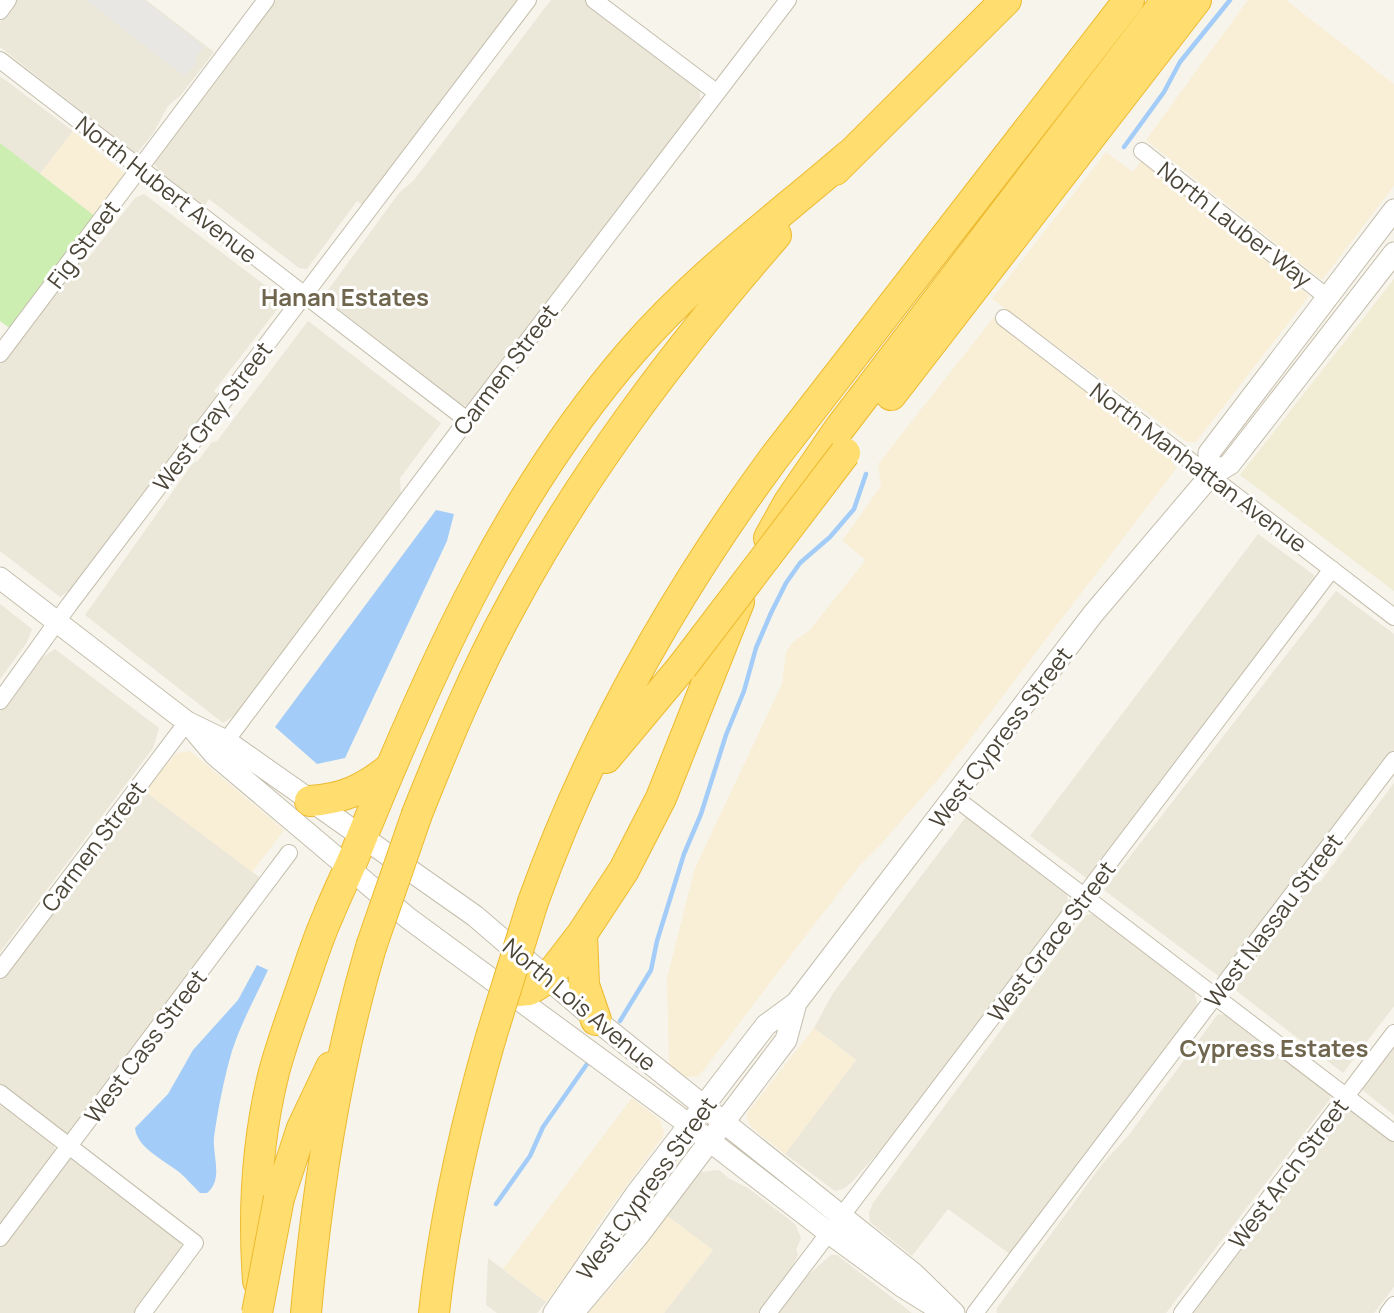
<svg xmlns="http://www.w3.org/2000/svg" width="1394" height="1313" font-family="Manrope,sans-serif">
	<style>
		.residential { fill: #ebe7d9 }
		.commercial { fill: #f9eed6 }
		.education { fill: #f1ecd4 }
		.green { fill: #cceeb1 }
		.parking { fill: #e8e7e3 }
		.water { fill: #a3cdf8 }
		.lines { fill: none; stroke-linecap: round; stroke-linejoin: round }
		.stream { stroke: #a3cdf8; stroke-width: 4.5 }
		.minor-casing { stroke: #c4beac; stroke-width: 18 }
		.tertiary-casing { stroke: #c4beac; stroke-width: 23 }
		.motorway-casing { stroke: #edba2f; stroke-width: 32 }
		.minor { stroke: #fff; stroke-width: 16 }
		.tertiary { stroke: #fff; stroke-width: 21 }
		.motorway { stroke: #ffdd6e; stroke-width: 30 }
		.motorway-bridge-casing { stroke: #edba2f; stroke-width: 32; stroke-linecap: butt }
		.motorway-bridge { stroke: #ffdd6e; stroke-width: 30 }
		.labels { text-anchor: middle; dominant-baseline: central; stroke-width: 6; stroke-linejoin: round; paint-order: stroke }
		.street-label { font-size: 23px; fill: #4c4638; stroke: #fff }
		.neighbourhood-label { font-size: 24px; font-weight: bold; fill: #70664e; stroke: #fff }
	</style>
	<rect width="100%" height="100%" fill="#f7f4eb"/>
	<path class="residential" d="M16,0h130l68,52 -33,43 -13,11 -14,26 -16,20h-4l-134,-105v-25z
		M275,0h245l-156,206 -7,-5 -50,68 -8,-1 -90,-69 -5,8 -45,-36 -5,-8z
		M551,0h34l110,84 5,6v12l-228,301 -5,3 -5,-1 -139,-108 76,-104 15,-13z
		M0,76l73,55 -33,43 -40,-31z
		M144,194l130,98 8,11 -68,88 6,5 -147,192 -13,9 -60,-46v-187l85,-113 5,5 45,-58z
		M308,321l133,102 -41,55 1,19 -166,218 -12,8 -138,-108 108,-152 5,-2 14,-19 5,-1z
		M1258,534l56,41 -1,6 -224,299 -59,-44z
		M1336,591l58,43v117l-173,227 -117,-88z
		M0,604l32,25 -6,15 -26,35z
		M55,649l104,79 -6,20 -153,204v-241l32,-43 11,-11z
		M1394,783v223l-51,67 -109,-84 75,-101 12,-7z
		M143,790l119,89 -195,255 -67,-48v-106z
		M965,818h4l98,75 1,13 -155,207 -62,70 -8,6 -8,2 -50,-37 71,-94 -42,-32 19,-35z
		M1094,914l100,76 4,17 -188,247 -62,-45 -36,47 -42,-34 -1,-9 4,-10 213,-288z
		M1218,1014l9,1 104,79 -1,5 -164,214h-169v-5l106,-145 26,-28z
		M1394,1043v72l-33,-26z
		M0,1101l52,39 3,10 -1,6 -54,72z
		M1350,1109l44,33v145l-20,26h-185l155,-202z
		M71,1159h4l105,79 2,15 -45,60h-137v-66l64,-84z
		M719,1170l11,9 18,9 47,36 6,14 -5,12 2,5 -9,18 -28,40h-97l49,-63 -46,-34 30,-40 4,-4z
		M831,1255h6l75,58h-136l23,-30z
		M488,1258l58,44 -9,11h-40l-11,-8z"/>
	<path class="commercial" d="M1248,0h38l108,84v102l-72,94 -176,-140z
		M73,131l50,41 3,6 -30,39 -56,-43z
		M1106,152l27,20 9,-12 167,136 -113,146h-9l-195,-143z
		M994,317l164,126 14,17 4,9 -229,300 -65,74 -23,23 -160,210 -14,1 -16,-11 -2,-88 28,-110 87,-184 4,-32 7,-10 16,-11 57,-71 -24,-19 39,-55 -3,-22z
		M190,751l94,79 -32,42 -109,-82 34,-37z
		M814,1028l42,32 -71,94 -33,-26 -5,-9v-6z
		M632,1098l28,22 4,12 -2,6 -63,85 -27,44 -26,35 -43,-33z
		M667,1216l46,34 -49,63h-76l41,-45z"/>
	<path class="education" d="M1394,279v312l-154,-116z"/>
	<path class="green" d="M0,143l96,74 -85,112 -11,-8z"/>
	<path class="parking" d="M86,0h58l60,47 -10,12 3,3 -12,15z"/>
	<path class="water" d="M436,510l18,4 -7,27 -102,217 -28,6 -42,-37z
		M257,965l11,5c-12,26 -27,53 -36,81 -8,27 -14,58 -18,86 -2,18 10,42 -7,56h-7c-7,-7 -14,-15 -21,-21 -15,-12 -42,-24 -44,-44l33,-34 25,-44 45,-50z"/>
	<g class="lines">
		<path class="stream" d="M1124,147l40,-55 16,-30 50,-62
			M620,1021l31,-51 6,-29 27,-87 17,-40 25,-79 18,-44 12,-43 15,-35 15,-30 14,-20 30,-26 24,-28 12,-35
			M496,1204l34,-48 13,-29 44,-63"/>
		<defs>
			<path id="minor" d="M594,0l122,92
				M0,11l8,-11
				M0,60l467,360
				M1142,151l185,146
				M1004,318l390,299
				M0,354l266,-354
				M0,701l69,-96 459,-605
				M226,741l241,-321 321,-420
				M954,797l440,336
				M0,970l187,-248
				M0,1093l195,150 -52,70
				M0,1238l289,-385
				M768,1313l564,-744
				M975,1313l419,-553
				M1182,1313l212,-280
				M1388,1313l6,-8"/>
			<path id="tertiary" d="M1210,476l-1,-23 185,-243
				M0,578l187,144 39,19 249,175 121,104 318,254 40,39
				M193,729l22,26 193,163 268,197 153,118 74,54 34,21
				M554,1313l82,-119 130,-169 30,-22 297,-389 117,-138 20,-12 164,-211
				M573,1313l65,-77 148,-196 10,-37"/>
			<path id="motorway" d="M835,170l171,-170
				M891,395l305,-395
				M769,538l20,-36 50,-73 328,-429
				M606,758l76,-91
				M310,801c33,-2 54,-12 79,-32
				M417,814c28,-70 57,-141 94,-208 72,-134 165,-256 265,-371
				M533,902c57,-159 141,-308 241,-444l355,-458
				M582,934l2,51 12,35
				M508,992l21,-2 19,-12 34,-44 42,-64 37,-72 78,-196
				M279,1198l23,-70 29,-61
				M258,1281c-5,-70 -1,-141 16,-209 8,-30 19,-59 29,-88 8,-23 15,-46 25,-68 11,-27 24,-52 34,-79 70,-172 148,-346 271,-487 64,-74 142,-131 215,-194
				M306,1313c11,-124 30,-247 65,-366
				M434,1313c10,-93 31,-186 57,-276"/>
		</defs>
		<use href="#minor" class="minor-casing"/>
		<use href="#tertiary" class="tertiary-casing"/>
		<use href="#motorway" class="motorway-casing"/>
		<use href="#minor" class="minor"/>
		<use href="#tertiary" class="tertiary"/>
		<use href="#motorway" class="motorway"/>
		<defs>
			<path id="motorway-bridge" d="M682,667l163,-214
				M371,947l46,-133
				M491,1037l42,-135
				M257,1313l22,-115"/>
		</defs>
		<use href="#motorway-bridge" class="motorway-bridge-casing"/>
		<use href="#motorway-bridge" class="motorway-bridge"/>
	</g>
	<g class="labels">
		<g class="street-label">
			<text transform="translate(167 189) rotate(38)">North Hubert Avenue</text>
			<text transform="translate(1235 224) rotate(38)">North Lauber Way</text>
			<text transform="translate(83 244) rotate(-53)">Fig Street</text>
			<text transform="translate(505 369) rotate(-53)">Carmen Street</text>
			<text transform="translate(212 416) rotate(-53)">West Gray Street</text>
			<text transform="translate(1199 467) rotate(37)">North Manhattan Avenue</text>
			<text transform="translate(1000 737) rotate(-53)">West Cypress Street</text>
			<text transform="translate(93 846) rotate(-53)">Carmen Street</text>
			<text transform="translate(1273 920) rotate(-53)">West Nassau Street</text>
			<text transform="translate(1051 941) rotate(-53)">West Grace Street</text>
			<text transform="translate(580 1004) rotate(40)">North Lois Avenue</text>
			<text transform="translate(145 1046) rotate(-53)">West Cass Street</text>
			<text transform="translate(1288 1173) rotate(-53)">West Arch Street</text>
			<text transform="translate(646 1188) rotate(-54)">West Cypress Street</text>
		</g>
		<g class="neighbourhood-label">
			<text x="345" y="296">Hanan Estates</text>
			<text x="1274" y="1047">Cypress Estates</text>
		</g>
	</g>
</svg>
